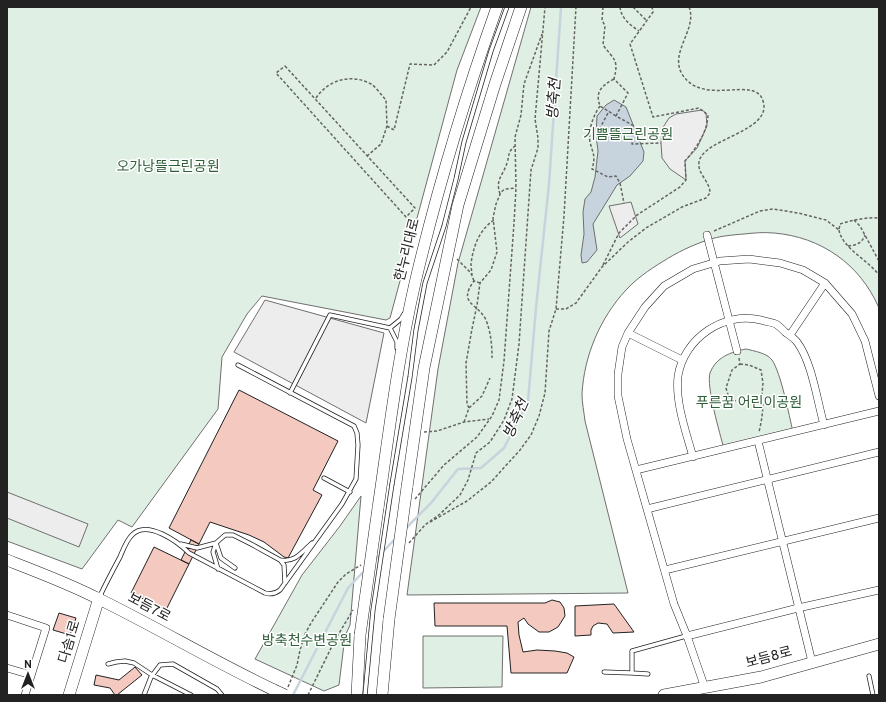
<svg xmlns="http://www.w3.org/2000/svg" width="886" height="702" font-family="Overpass,'Noto Sans KR',sans-serif">
	<style>
		.green { fill: #e0efe3; stroke: #6f6f6f }
		.parking { fill: #ededed; stroke: #6f6f6f }
		.water { fill: #c7d3dd; stroke: #6f6f6f }
		.lines { fill: none; stroke-linecap: round; stroke-linejoin: round }
		.stream { stroke: #c7d3dd; stroke-width: 2.5 }
		.building { fill: #f3c9c0; stroke: #222 }
		.lane-casing { stroke: #222; stroke-width: 5 }
		.street-casing { stroke: #222; stroke-width: 8 }
		.secondary-casing { stroke: #222; stroke-width: 12 }
		.path { stroke: #646464; stroke-width: 1.5; stroke-dasharray: 3 2; stroke-linecap: butt }
		.lane { stroke: #fff; stroke-width: 3.5 }
		.street { stroke: #fff; stroke-width: 7 }
		.secondary { stroke: #fff; stroke-width: 11 }
		.lane-bridge-casing { stroke: #222; stroke-width: 5; stroke-linecap: butt }
		.secondary-bridge-casing { stroke: #222; stroke-width: 12; stroke-linecap: butt }
		.lane-bridge { stroke: #fff; stroke-width: 3.5 }
		.secondary-bridge { stroke: #fff; stroke-width: 11 }
		.labels { text-anchor: middle; dominant-baseline: central; stroke-width: 3; stroke-linejoin: round; paint-order: stroke }
		.park-label { font-size: 14px; fill: #2f5e38; stroke: #fff }
		.street-label { font-size: 14px; fill: #222; stroke: #fff }
		.water-label { font-size: 15px; font-style: italic; fill: #222; stroke: #fff }
	</style>
	<rect width="100%" height="100%" fill="#fff"/>
	<path class="green" d="M7,7h474l-24,63 -67,248 -4,2 -124,-24 -15,18 -25,43 -4,52 -86,118 -14,-7 -36,49 -75,-28z
		M531,7h348v301c-19,-44 -58,-71 -105,-75 -10,-1 -21,0 -30,1 -12,1 -25,2 -36,6 -16,5 -32,13 -46,22 -13,8 -26,17 -36,28 -26,28 -42,66 -44,104 0,9 2,18 3,27l43,172 -221,2 31,-226 20,-106z
		M746,349c8,2 21,4 26,11 9,13 17,55 21,72l-69,17c-4,-15 -18,-63 -14,-76 6,-16 21,-21 36,-24z
		M361,496l-11,129 -5,11 -6,49 -15,6 -69,-32 47,-84 38,-49z
		M423,636h80l-1,51 -79,1z"/>
	<path class="parking" d="M702,110l4,3 1,13 -10,22 -12,13 1,19 -16,-11 -8,-11 -1,-15 1,-14 7,-11 7,-4z
		M631,202l7,22 -18,14 -11,-32z
		M265,300l119,33 -18,90 -132,-71z
		M7,492l81,32 -9,23 -72,-29z"/>
	<path class="water" d="M614,100l12,7 18,45 -1,9 -13,15 -13,9 -24,39 4,26 -10,12 -5,1 -1,-8 3,-21 -1,-22 2,-13 6,-7 4,-15 3,-26 -2,-16 1,-19 9,-11z"/>
	<g class="lines">
		<path class="stream" d="M405,529l26,-26 27,-34 23,-1 23,-20 24,-47 8,-93 13,-124 12,-177
			M375,560l21,-22
			M293,695l55,-107 16,-17"/>
	</g>
	<path class="building" d="M239,390l99,51 -25,49 9,5 -34,63 -4,-1 -20,-15 -15,-7 -39,-13 -11,22 -30,-16z
		M191,540l8,4 -10,20 -8,-4z
		M154,547l35,17 -23,46 -35,-17z
		M552,600l8,2 4,6 1,8 -7,11 -9,5h-10l-11,-8 -4,-6 -6,4 1,13 4,17 14,-2 18,1 12,2 7,4 -7,16h-56l-4,-47h-72l-1,-23h111z
		M614,604l20,28 -21,1 -6,-9 -9,-1 -5,3 -2,4v5l-16,1v-30z
		M59,613l17,5 -6,17 -17,-5z
		M135,667l7,8 -25,20h-2l-5,-7 -16,-3 2,-10 23,5z"/>
	<g class="lines">
		<defs>
			<path id="lane" d="M397,348v-6l-7,-14 11,-9 3,-5
				M290,393l40,-78 60,13
				M324,478l26,14
				M392,484l18,-107 6,-47 9,-47 19,-57 12,-47 8,-37 27,-91 16,-44
				M181,544l16,4 19,-5 5,15 14,10
				M280,560c15,3 22,-8 32,-17
				M218,569l-5,-17 3,-9 9,-8h8l18,9 29,16 4,5 1,18
				M100,596c6,-13 13,-26 20,-39 3,-7 6,-16 12,-22 15,-16 46,7 57,18l76,40c6,2 10,1 15,-3l62,-86 14,-25 2,-34 -1,-12 -3,-7 -116,-61
				M108,664l8,-2 9,-1 9,2 18,12 39,20
				M604,672l28,1v-22l54,-15
				M632,673l16,1
				M869,676l4,19
				M144,695l7,-18 9,-12 13,-1 44,25 5,6"/>
			<path id="street" d="M707,235l30,116
				M628,333l54,27
				M790,335l35,-52
				M758,441l54,221
				M693,457c-7,-25 -18,-55 -15,-81 6,-38 46,-65 83,-56 5,2 11,2 15,4 3,2 6,5 9,8 4,3 9,6 12,10 15,20 20,58 27,83
				M636,470l243,-59
				M647,509l232,-57
				M665,570l214,-52
				M7,615l39,13 -21,67
				M687,636l111,-28 81,-18
				M7,668l24,7
				M705,688l-18,-52 -13,-32 -47,-165 -9,-43v-22l4,-27 6,-14 17,-26 19,-21 29,-17 27,-8 29,-2 31,4 23,7 22,13 27,31 13,27 14,55"/>
			<path id="secondary" d="M407,487l17,-119 34,-163 37,-121 26,-77
				M378,508c11,-75 20,-151 37,-225 22,-93 50,-186 82,-276
				M7,560c31,12 63,24 92,39 59,29 116,63 175,91
				M69,695l30,-97
				M357,695l3,-60
				M382,695l7,-76
				M664,695l97,-18 118,-33"/>
		</defs>
		<use href="#lane" class="lane-casing"/>
		<use href="#street" class="street-casing"/>
		<use href="#secondary" class="secondary-casing"/>
		<path class="path" d="M603,7l-1,13 3,6 -2,19c11,15 16,14 11,34l14,14 -12,23 18,10 -2,18 29,-1
			M620,7c1,11 10,18 19,24
			M633,7l13,13
			M285,66l130,142 -9,9 -130,-144z
			M614,79c-13,7 -19,13 -14,27l16,10
			M316,98c12,-18 35,-25 55,-14 5,3 10,11 15,16l1,26 -6,18 -14,12
			M600,106c-7,10 -12,24 -10,36 3,12 6,14 2,27l16,8 8,-1 4,7 4,20
			M387,126l7,4 16,-66 24,1 13,-13 24,-45
			M591,126l8,4 10,-19
			M500,194c-5,-15 3,-18 7,-31 3,-9 0,-10 8,-17
			M854,220l6,6 19,35
			M839,230c3,18 29,30 40,45
			M714,231l46,-20 13,-2 25,4 28,7 13,10 1,-6c13,-4 26,-7 39,-6
			M848,246c9,-1 14,-3 17,-11
			M457,259l14,14 3,8
			M603,265l16,-32 18,-18 43,-28 6,-7 -1,-19c12,-14 22,-28 23,-46l-9,-7 -46,9 -23,-73 23,-32 -1,-5
			M472,276c0,-4 -1,-8 -1,-12 2,-17 8,-34 23,-44
			M480,283l-6,-2c-17,23 4,22 12,39 5,13 6,25 6,38
			M556,309h10l10,-6 26,-36 26,-25 18,-14 36,-21 24,-9 4,-5c0,-12 -13,-19 -11,-31 4,-24 74,-30 64,-61 -8,-27 -60,7 -81,-27 -13,-22 16,-45 7,-67
			M739,358l1,6 -8,6 -6,18 3,10c12,7 21,2 33,-4 2,13 0,25 -3,38
			M740,364l9,1 12,5 2,13 -1,11
			M469,408l-2,-4 -1,-41 6,-34 5,-24 3,-22 11,-13 6,-18 -4,-34 3,-14 5,-12 4,-3 11,-1
			M464,422l5,-14 13,-12 8,-18
			M424,432l13,-1 27,-9 25,-3
			M415,499l29,-34 33,-28 15,-21 7,-16 5,-39 10,-138 2,-35 -1,-51 6,-22 3,-31 18,-50
			M430,522l37,-21 24,-19 29,-32 11,-15 8,-19 6,-23 4,-62 7,-22 8,-93 12,-209
			M409,543l16,-18 15,-11 20,-19 8,-15 8,-27 14,-11 14,-22 8,-21 7,-55 12,-174 7,-22v-10l-3,-19 10,-112
			M288,687l9,-22 3,-15 5,-16 6,-11 27,-41 8,-8 15,-9
			M308,695l27,-55 18,-30"/>
		<use href="#lane" class="lane"/>
		<use href="#street" class="street"/>
		<use href="#secondary" class="secondary"/>
		<defs>
			<path id="lane-bridge" d="M365,695l8,-85 19,-126"/>
			<path id="secondary-bridge" d="M389,619l18,-132
				M360,635l18,-127
				M274,690l11,5"/>
		</defs>
		<use href="#lane-bridge" class="lane-bridge-casing"/>
		<use href="#secondary-bridge" class="secondary-bridge-casing"/>
		<use href="#lane-bridge" class="lane-bridge"/>
		<use href="#secondary-bridge" class="secondary-bridge"/>
	</g>
	<g class="labels">
		<g class="park-label">
			<text x="628" y="135">기쁨뜰근린공원</text>
			<text x="168" y="167">오가낭뜰근린공원</text>
			<text x="749" y="403">푸른꿈 어린이공원</text>
			<text x="307" y="641">방축천수변공원</text>
		</g>
		<g class="street-label">
			<text transform="translate(408 250) rotate(-76)">한누리대로</text>
			<text transform="translate(149 608) rotate(28)">보듬7로</text>
			<text transform="translate(70 642) rotate(-73)">다솜1로</text>
			<text transform="translate(769 658) rotate(-15)">보듬8로</text>
		</g>
		<g class="water-label">
			<text transform="translate(555 99) rotate(-86)">방축천</text>
			<text transform="translate(517 419) rotate(-66)">방축천</text>
		</g>
	</g>
	<rect width="886" height="702" fill="none" stroke="#222222" stroke-width="16"/>
	<g transform="translate(28 674)" stroke="#ffffff" stroke-width="3" paint-order="stroke">
	<path d="M0-3L7 15L0 10L-7 15Z" fill="#222222"/>
	<text y="-6" font-size="11" font-weight="bold" text-anchor="middle" fill="#222222">N</text>
	</g>
</svg>
